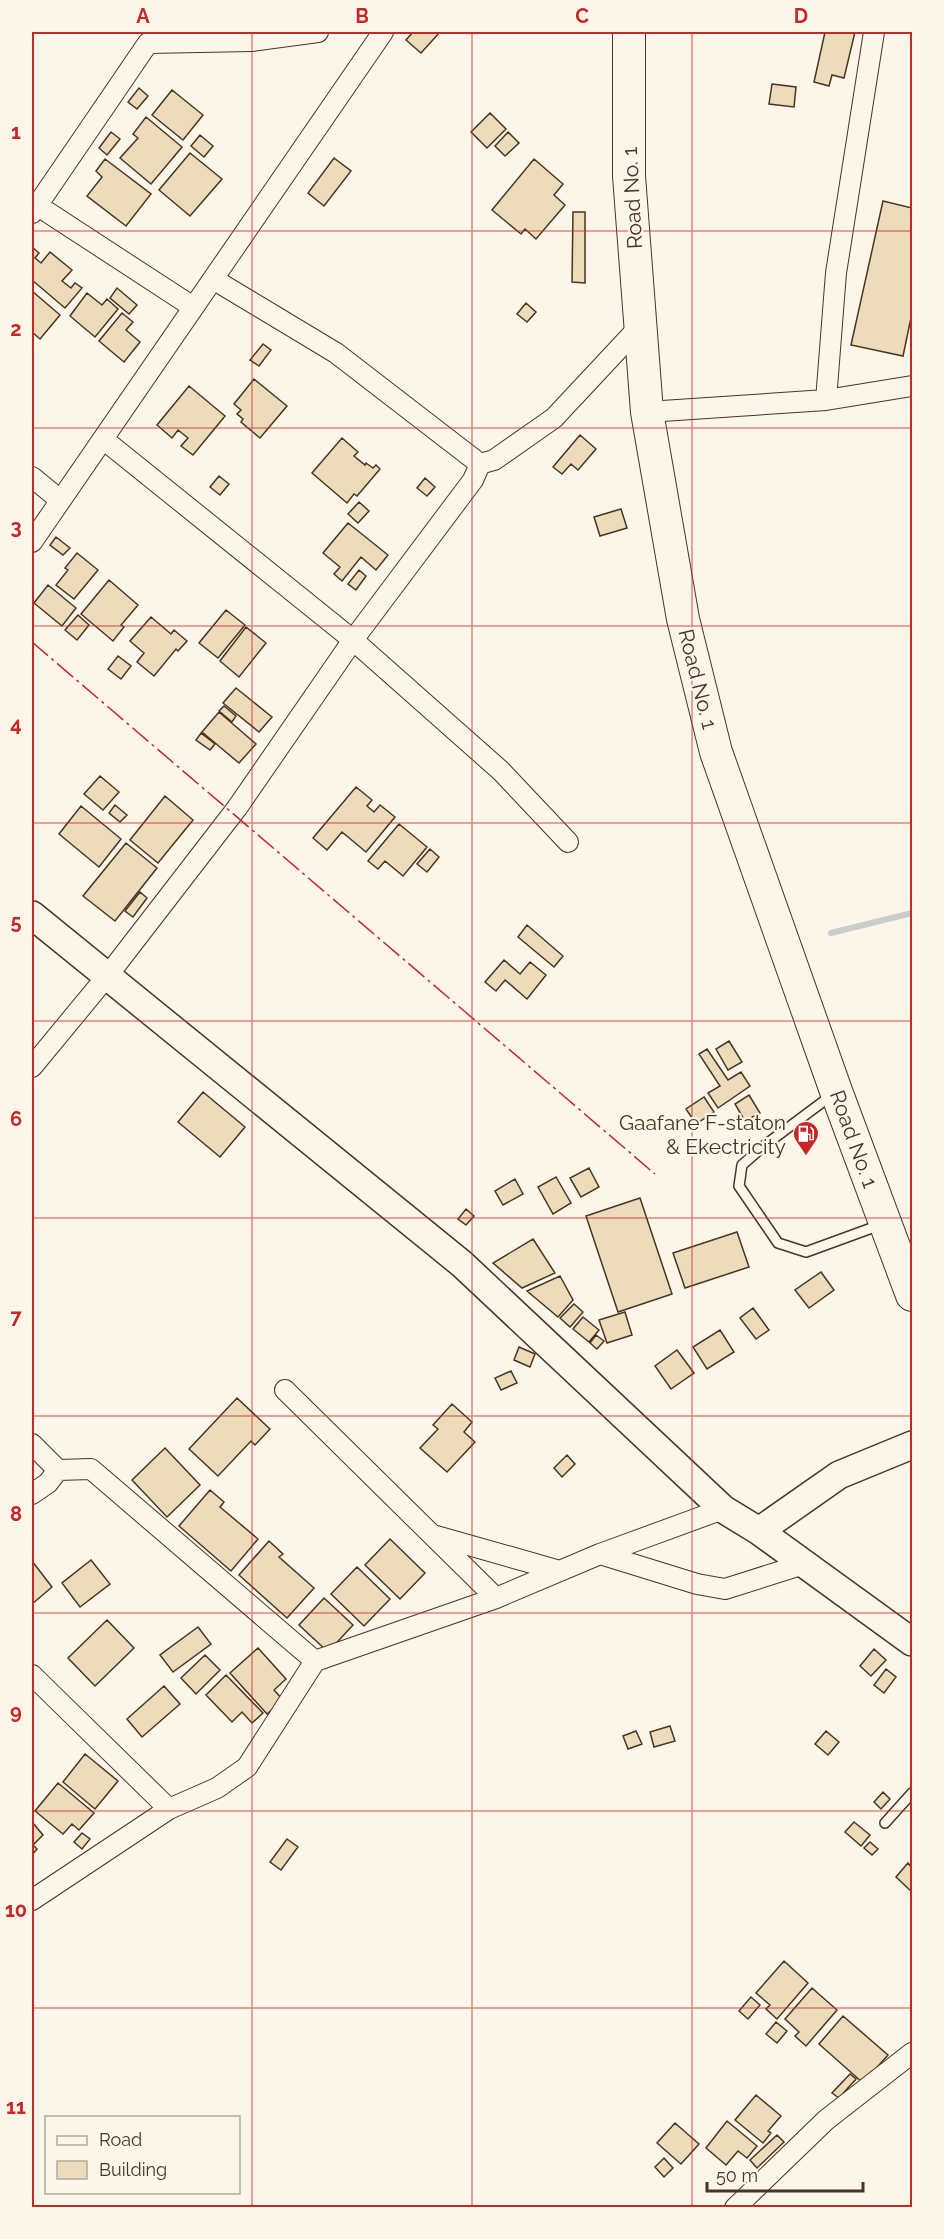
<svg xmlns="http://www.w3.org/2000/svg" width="944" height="2239" font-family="Raleway,sans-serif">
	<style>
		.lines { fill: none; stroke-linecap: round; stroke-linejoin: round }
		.stream { stroke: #c9cecd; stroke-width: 6 }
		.building { fill: #ecdcbc; stroke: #4a3520; stroke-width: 1.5 }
		.service-casing { stroke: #4a3520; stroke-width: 12 }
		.minor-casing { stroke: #4a3520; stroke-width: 22 }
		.secondary-casing { stroke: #4a3520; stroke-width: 30 }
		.trunk-casing { stroke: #4a3520; stroke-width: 34 }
		.service { stroke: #fbf6e9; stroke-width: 9 }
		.minor { stroke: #fbf6e9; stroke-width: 20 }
		.secondary { stroke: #fbf6e9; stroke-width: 27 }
		.trunk { stroke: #fbf6e9; stroke-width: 32 }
		.power { stroke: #c62828; stroke-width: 1.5; stroke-dasharray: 21 4.5 3 4.5; stroke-linecap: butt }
		.grid { fill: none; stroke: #c62828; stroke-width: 1.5; stroke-opacity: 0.55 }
		.labels { text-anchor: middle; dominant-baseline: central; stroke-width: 4.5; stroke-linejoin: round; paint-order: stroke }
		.street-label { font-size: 21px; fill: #4a3520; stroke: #fbf6e9 }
		.poi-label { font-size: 21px; fill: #4a3520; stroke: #fbf6e9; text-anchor: end }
		.neatline { fill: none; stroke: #c62828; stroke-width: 2 }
		.grid-label { font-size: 20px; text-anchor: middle; font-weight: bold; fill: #c62828 }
	</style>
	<rect width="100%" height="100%" fill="#fbf6e9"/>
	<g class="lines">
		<path class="stream" d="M831,933l81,-20"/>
	</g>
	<path class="building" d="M413,32h27l-19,21 -15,-13z
		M825,32h30l-11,46 -12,-3 -3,11 -15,-4z
		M772,84l24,3 -2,20 -25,-3z
		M139,88l9,8 -11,13 -9,-7z
		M172,90l31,25 -20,25 -31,-25z
		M490,113l16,16 -19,19 -16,-16z
		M146,117l36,30 -31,37 -31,-26 18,-20 -5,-4z
		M111,132l9,7 -13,16 -8,-7z
		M508,132l11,11 -14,13 -10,-10z
		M200,135l13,11 -9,11 -13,-11z
		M190,153l32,26 -32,37 -31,-26z
		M334,158l17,13 -27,35 -16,-13z
		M105,159l46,35 -25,32 -39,-30 15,-19 -6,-6z
		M534,159l29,25 -9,11 11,10 -29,34 -11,-10 -4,5 -29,-24z
		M883,201l29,7v105l-9,43 -52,-11z
		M573,212h12v71l-13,-1z
		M32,247l7,6 -4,5 6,5 9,-11 22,18 -10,11 9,7 4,-5 7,5 -17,20 -33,-28z
		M117,288l20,17 -8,9 -19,-16z
		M32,291l28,24 -20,24 -8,-7z
		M87,293l15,12 5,-6 11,10 -23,28 -25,-21z
		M526,303l10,9 -9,10 -10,-8z
		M122,313l11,9 -7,8 14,12 -16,20 -25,-21z
		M263,344l8,6 -12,16 -9,-6z
		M254,379l33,27 -27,32 -19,-16 2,-3 -6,-5 4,-4 -7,-6z
		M189,386l36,30 -32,39 -12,-9 7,-8 -10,-8 -6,8 -15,-13z
		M580,435l16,14 -18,21 -7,-6 -9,10 -9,-7z
		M342,438l16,14 -4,4 11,9 1,-2 7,5 3,-3 4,4 -23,27 -3,-2 -7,9 -35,-30z
		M219,476l10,8 -9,11 -10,-8z
		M425,478l10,9 -8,9 -10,-8z
		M359,502l10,9 -11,12 -10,-9z
		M621,509l6,19 -27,8 -6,-19z
		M348,523l40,32 -12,15 -15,-13 -19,24 -8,-7 6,-7 -17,-14z
		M56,537l14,11 -7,7 -13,-10z
		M77,553l21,17 -24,29 -18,-14 12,-15 -3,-2z
		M359,570l7,6 -10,14 -8,-6z
		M109,580l29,25 -17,20 3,2 -11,14 -32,-27z
		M48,585l28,23 -14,18 -28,-23z
		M226,610l19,15 -27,33 -19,-15z
		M78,615l11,10 -12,15 -12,-10z
		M151,617l20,17 3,-4 13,11 -9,10 -2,-2 -22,27 -17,-14 7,-9 -14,-12z
		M246,627l20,16 -27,34 -19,-16z
		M118,656l13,10 -10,13 -13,-10z
		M236,688l36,29 -13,15 -36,-29z
		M224,706l12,10 -4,6 -13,-11z
		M219,712l37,32 -17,19 -37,-31z
		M201,733l14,11 -5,6 -14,-10z
		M100,776l19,16 -16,18 -19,-16z
		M356,787l16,13 -5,6 7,6 6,-7 15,12 -29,35 -24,-20 -15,18 -14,-12z
		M165,796l28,24 -35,43 -28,-23z
		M115,805l12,10 -7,7 -11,-9z
		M81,806l40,33 -22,28 -40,-33z
		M399,824l28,23 -24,29 -18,-15 -7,8 -10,-8z
		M126,843l31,25 -42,53 -32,-25z
		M430,849l9,8 -12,15 -10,-8z
		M140,892l7,6 -14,19 -8,-6z
		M527,925l36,31 -9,11 -36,-30z
		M504,960l16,14 10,-12 16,13 -19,24 -22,-19 -9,11 -11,-9z
		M729,1041l13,21 -14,8 -12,-21z
		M707,1049l21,31 13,-8 9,14 -32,22 -10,-15 12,-7 -21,-32z
		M203,1092l42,35 -25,30 -42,-35z
		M749,1095l11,18 -15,8 -10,-17z
		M704,1097l10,15 -18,12 -10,-15z
		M589,1168l10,19 -18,10 -11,-19z
		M556,1177l15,26 -18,11 -15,-27z
		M515,1179l8,15 -20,11 -8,-14z
		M640,1198l32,96 -54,18 -32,-96z
		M466,1209l8,7 -8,9 -8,-6z
		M737,1232l12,35 -64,21 -12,-35z
		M533,1239l22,34 -33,15 -29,-25z
		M821,1272l13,18 -25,18 -14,-18z
		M560,1276l13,24 -15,17 -31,-26z
		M574,1304l9,8 -13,15 -10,-9z
		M753,1308l16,22 -13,9 -16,-21z
		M625,1312l7,23 -25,8 -8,-23z
		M583,1317l16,13 -10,12 -16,-13z
		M720,1330l14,22 -27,17 -14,-22z
		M596,1335l8,6 -7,8 -7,-6z
		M519,1347l16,7 -5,13 -16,-7z
		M677,1350l17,23 -23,16 -16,-23z
		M511,1371l6,12 -16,7 -6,-12z
		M237,1398l33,31 -15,16 -4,-4 -33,35 -29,-27z
		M452,1404l20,18 -8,10 11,10 -28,30 -27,-24 18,-19 -5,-4z
		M165,1448l35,37 -33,32 -35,-37z
		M567,1455l8,9 -13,13 -8,-9z
		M210,1490l14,12 -4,5 38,32 -27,32 -52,-45z
		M390,1539l35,34 -25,26 -35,-34z
		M269,1541l14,13 -4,3 35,31 -27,30 -48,-43z
		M91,1560l19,24 -30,23 -18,-24z
		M32,1561l20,26 -20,17z
		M357,1567l33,32 -26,27 -33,-32z
		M324,1598l29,27 -25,27 -29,-27z
		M107,1620l27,28 -39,38 -27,-28z
		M198,1627l13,17 -38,28 -13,-17z
		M258,1648l28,31 -12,11 9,10 -16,14 -37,-41z
		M874,1649l12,11 -15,16 -11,-10z
		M205,1655l15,15 -24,24 -15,-16z
		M886,1669l10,8 -12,16 -10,-8z
		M226,1675l37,38 -11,10 -10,-11 -10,10 -26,-27z
		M164,1686l16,18 -38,33 -15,-18z
		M670,1726l5,15 -21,6 -4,-15z
		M636,1731l6,13 -14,5 -5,-13z
		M826,1731l13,11 -11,13 -13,-11z
		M85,1754l33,27 -23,28 -32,-27z
		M58,1783l36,30 -15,17 -7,-6 -9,10 -28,-23z
		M883,1792l7,7 -9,10 -7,-7z
		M32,1822l11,13 -10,10 4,4 -5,6z
		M854,1822l16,13 -9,11 -16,-14z
		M82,1833l8,6 -8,10 -8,-7z
		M287,1839l11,8 -17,23 -11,-8z
		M870,1842l8,7 -6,6 -8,-7z
		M908,1863l4,5v24l-16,-15z
		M784,1961l24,22 -31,36 -11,-10 4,-4 -14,-12z
		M812,1988l25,22 -31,36 -11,-10 4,-4 -14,-13z
		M751,1997l9,8 -12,14 -9,-8z
		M843,2016l45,39 -25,28 -44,-39z
		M776,2022l11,9 -10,12 -11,-9z
		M850,2074l6,5 -17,19 -7,-5z
		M756,2095l25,21 -13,15 3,2 -8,10 -28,-23z
		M727,2121l30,25 -10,12 -9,-7 -12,14 -20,-17z
		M675,2123l24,21 -18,20 -24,-21z
		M777,2135l7,7 -27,26 -7,-8z
		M664,2158l9,10 -9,9 -9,-10z"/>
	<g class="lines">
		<defs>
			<path id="service" d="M832,1095l-67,50 -23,20 -3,21 39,57 28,9 74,-27
				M885,1823l27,-30"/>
			<path id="minor" d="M32,202l161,105
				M32,213l116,-170 104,-2 66,-9
				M213,279l123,74 144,111
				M826,400l10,-127 38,-241
				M647,412l179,-12 86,-14
				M103,439l250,201 148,131 67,71
				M480,464l14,-4 60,-42 86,-92
				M32,477l28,23
				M32,542l351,-510
				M32,1067l80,-97 125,-162 116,-168 120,-160 7,-16
				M285,1390l211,208
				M32,1444l26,26
				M32,1494l16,-11 10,-13 33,-1 224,192 181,-63 104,-44 123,-45
				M433,1535l127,36
				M600,1554l97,30 28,5 79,-25
				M32,1675l137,134
				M32,1900l137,-91 48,-21 30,-21 68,-106
				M735,2208l91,-88 86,-67"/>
			<path id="secondary" d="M32,915l430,349 261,245 36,22 153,111
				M759,1531l80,-56 73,-30"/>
			<path id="trunk" d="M629,32v144l18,236 36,207 33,133 120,339 76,204"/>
		</defs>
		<use href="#service" class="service-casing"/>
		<use href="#minor" class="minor-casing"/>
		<use href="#secondary" class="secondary-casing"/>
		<use href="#trunk" class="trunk-casing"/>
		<use href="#service" class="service"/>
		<use href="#minor" class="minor"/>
		<use href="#secondary" class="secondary"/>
		<use href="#trunk" class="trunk"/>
		<path class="power" d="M32,642l623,532"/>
	</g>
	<path class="grid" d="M252,32v2176M472,32v2176M692,32v2176M32,231h880M32,428h880M32,626h880M32,823h880M32,1021h880M32,1218h880M32,1416h880M32,1613h880M32,1811h880M32,2008h880"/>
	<defs>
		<symbol id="fuel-pin" viewBox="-11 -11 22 30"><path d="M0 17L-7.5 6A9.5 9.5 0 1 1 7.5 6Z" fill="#c62828" stroke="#fbf6e9"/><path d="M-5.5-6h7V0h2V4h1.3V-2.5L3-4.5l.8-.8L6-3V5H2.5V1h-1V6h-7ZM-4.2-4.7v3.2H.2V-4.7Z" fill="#fff"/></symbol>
	</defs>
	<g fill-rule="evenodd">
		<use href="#fuel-pin" x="791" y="1119" width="30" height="40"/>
	</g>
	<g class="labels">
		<g class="street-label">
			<text transform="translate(632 198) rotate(-93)">Road No. 1</text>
			<text transform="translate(698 679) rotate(76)">Road No. 1</text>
			<text transform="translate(854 1139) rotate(70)">Road No. 1</text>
		</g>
		<g class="poi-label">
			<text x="786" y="1122">Gaafane F-staton<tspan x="786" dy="24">&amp; Ekectricity</tspan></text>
		</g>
	</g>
	<rect width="944" height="2239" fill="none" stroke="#fbf6e9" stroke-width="66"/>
	<rect x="45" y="2116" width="195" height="78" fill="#fbf6e9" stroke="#b4a999" stroke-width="1.5"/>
	<rect x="57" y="2136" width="30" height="9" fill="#fbf6e9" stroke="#b4a999" stroke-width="1.5"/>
	<text x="99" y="2146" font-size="18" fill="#4a3520">Road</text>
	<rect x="57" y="2161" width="30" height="18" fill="#ecdcbc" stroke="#b4a999" stroke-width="1.5"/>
	<text x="99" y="2176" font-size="18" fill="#4a3520">Building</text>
	<path d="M707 2182v9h156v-9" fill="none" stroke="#4a3520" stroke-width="3"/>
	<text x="716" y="2182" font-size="18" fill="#4a3520" stroke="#fbf6e9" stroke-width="4.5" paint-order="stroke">50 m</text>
	<rect x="33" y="33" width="878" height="2173" class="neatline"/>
	<g class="grid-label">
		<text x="143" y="23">A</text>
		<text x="362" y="23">B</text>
		<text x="582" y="23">C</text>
		<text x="801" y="23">D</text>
		<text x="16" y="139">1</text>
		<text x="16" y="336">2</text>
		<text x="16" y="534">3</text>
		<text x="16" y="731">4</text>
		<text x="16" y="929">5</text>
		<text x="16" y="1126">6</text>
		<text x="16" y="1324">7</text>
		<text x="16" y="1521">8</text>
		<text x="16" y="1719">9</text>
		<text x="16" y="1917">10</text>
		<text x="16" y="2114">11</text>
	</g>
</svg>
